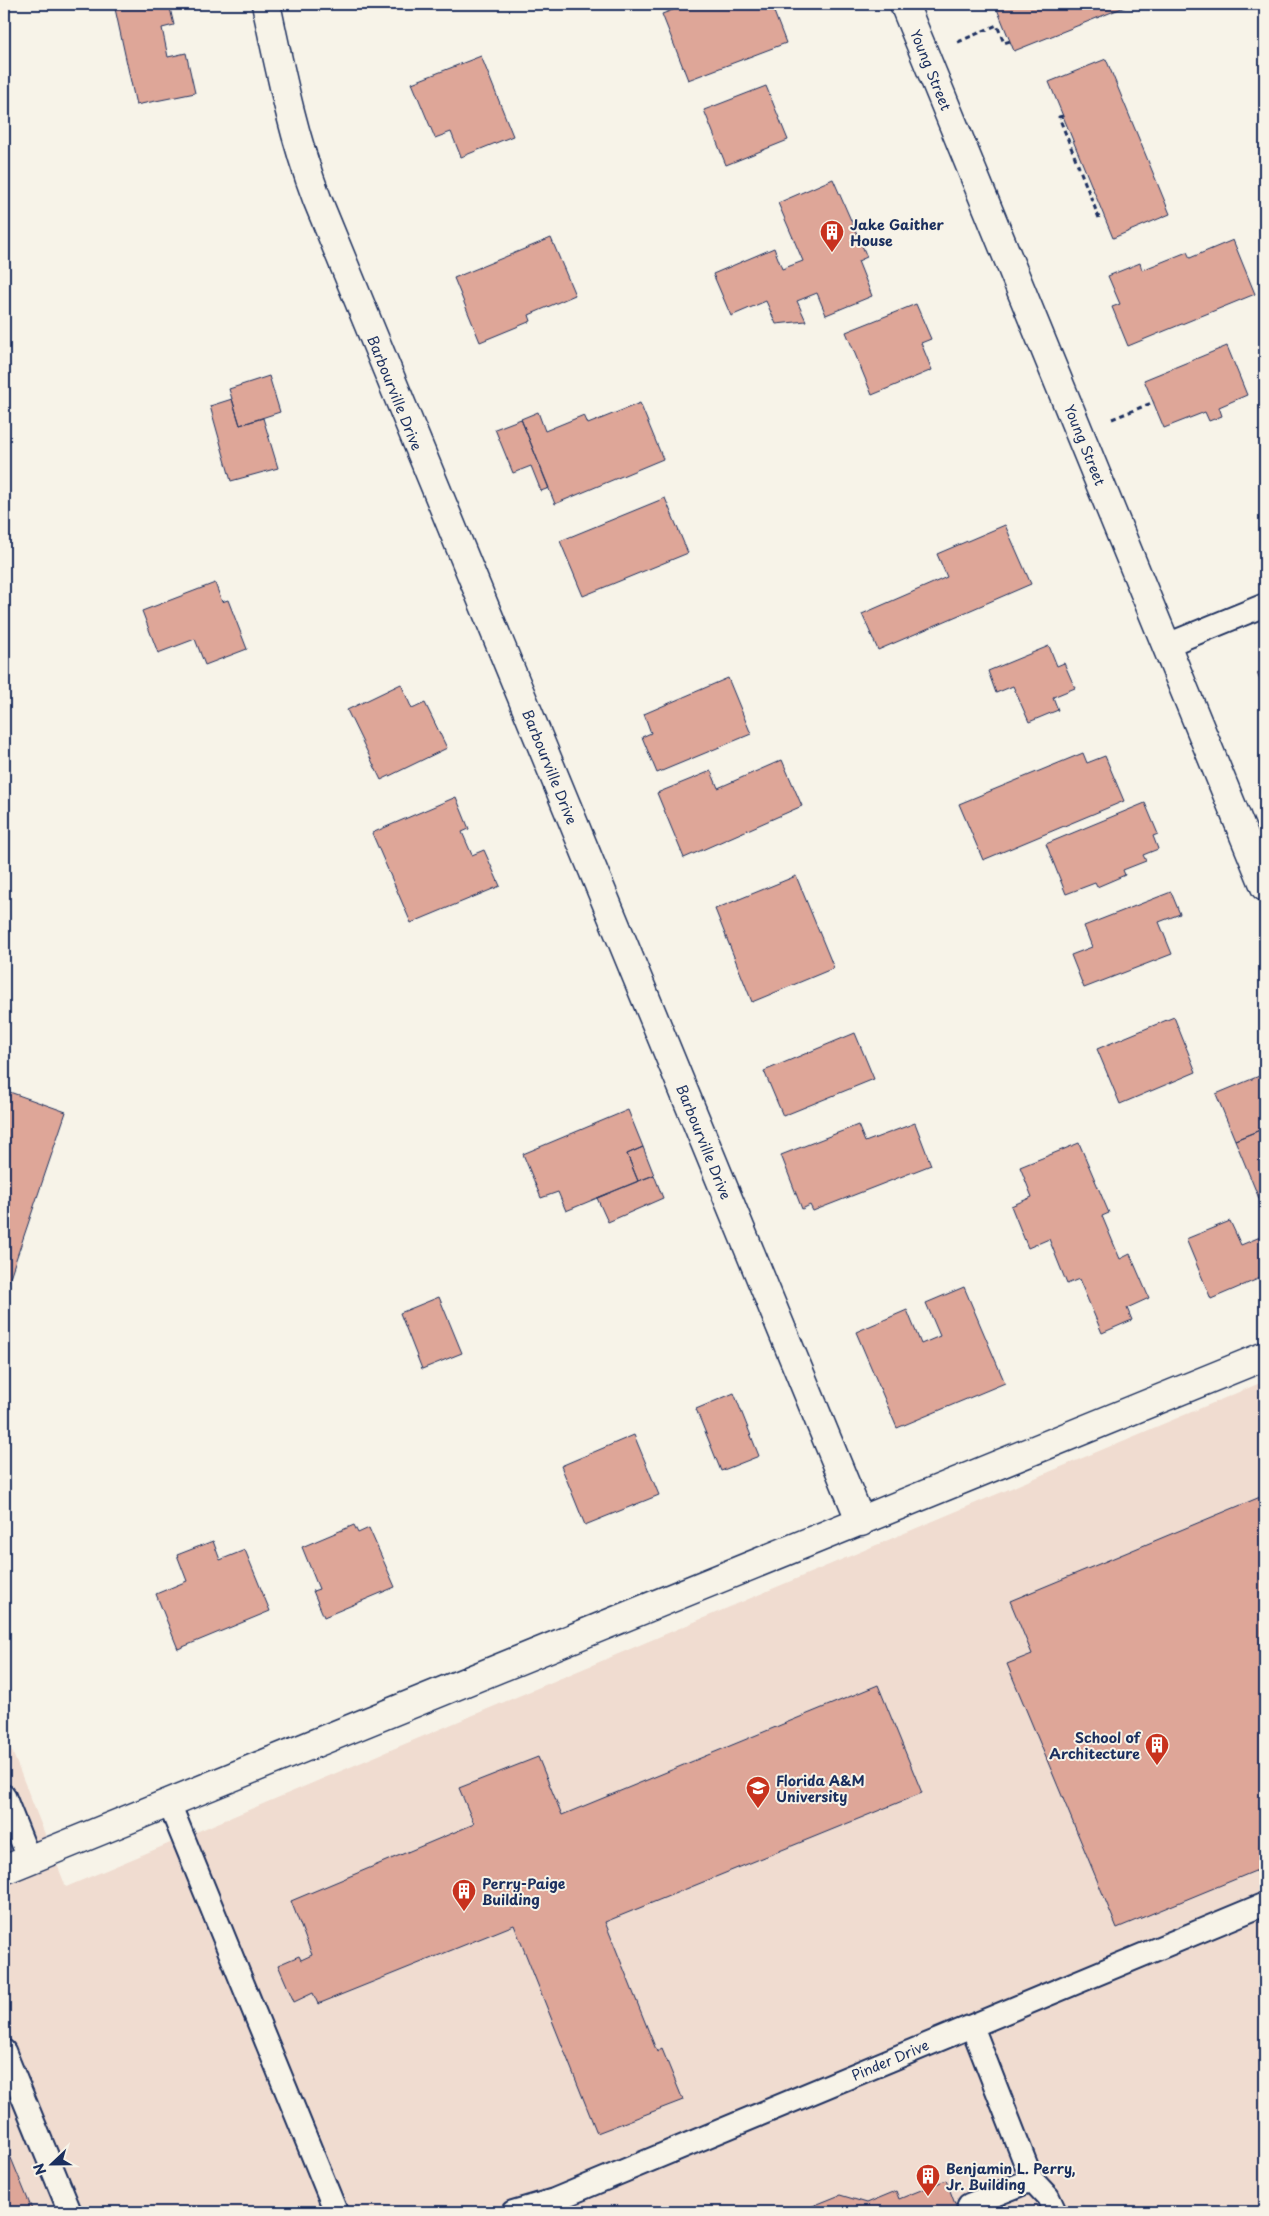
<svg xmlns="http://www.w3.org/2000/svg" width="1269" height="2216" font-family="'Playpen Sans',sans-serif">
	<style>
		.built { fill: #f0dcd0 }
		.building { fill: #dea698; stroke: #1b2f5e }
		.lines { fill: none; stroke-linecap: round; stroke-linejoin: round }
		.lane-casing { stroke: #1b2f5e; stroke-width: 26 }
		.street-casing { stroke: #1b2f5e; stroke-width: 31 }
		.path { stroke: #1b2f5e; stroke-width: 3; stroke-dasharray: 5 4; stroke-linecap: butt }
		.lane { stroke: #f7f3e8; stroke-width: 22 }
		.street { stroke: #f7f3e8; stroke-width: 28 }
		.labels { text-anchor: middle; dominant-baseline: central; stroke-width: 4; stroke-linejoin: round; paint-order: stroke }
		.street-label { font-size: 14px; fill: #1b2f5e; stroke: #f7f3e8 }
		.poi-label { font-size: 14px; font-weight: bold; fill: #1b2f5e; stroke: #f7f3e8; text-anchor: start }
	</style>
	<rect width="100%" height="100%" fill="#f7f3e8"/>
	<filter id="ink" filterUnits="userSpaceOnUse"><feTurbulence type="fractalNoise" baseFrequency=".02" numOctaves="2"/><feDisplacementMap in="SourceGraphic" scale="10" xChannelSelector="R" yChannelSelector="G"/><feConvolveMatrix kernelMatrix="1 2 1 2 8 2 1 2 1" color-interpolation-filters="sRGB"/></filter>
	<g filter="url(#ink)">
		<path class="built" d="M1265,1381v831h-1261v-481l62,156z"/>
		<path class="building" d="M114,4h55l5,21 -12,3 6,29 18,-4 9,40 -59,12z
			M689,4h82l15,39 -98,37 -26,-66z
			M995,4h137l-118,47z
			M481,56l32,80 -52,21 -10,-25 -16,6 -23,-55z
			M1106,59l64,155 -57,24 -64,-156z
			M766,86l22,54 -62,25 -22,-55z
			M833,179l34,78 -9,4 14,35 -46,19 -9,-22 -20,8 9,20 -30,3 -10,-23 -35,15 -18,-42 61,-26 8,21 21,-8 -25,-58z
			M551,238l24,57 -46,20 2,6 -51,21 -26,-64z
			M1233,240l22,54 -127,52 -16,-39 8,-3 -12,-28 32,-13 2,7 45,-18 3,6z
			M916,304l15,35 -10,4 11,27 -60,25 -26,-63z
			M1227,346l20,49 -28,12 3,9 -13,5 -4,-9 -41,16 -20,-48z
			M269,376l11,36 -40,13 -11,-36z
			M232,399l8,26 23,-7 15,50 -47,13 -21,-75z
			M640,403l23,56 -108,45 -34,-85 17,-7 7,19 39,-16 4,9z
			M521,419l28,69 -8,3 -10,-25 -18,7 -18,-44z
			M665,498l23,55 -105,43 -23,-55z
			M1005,525l26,59 -153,66 -16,-36 85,-37 -10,-23z
			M215,583l7,19 6,-2 19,49 -42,16 -10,-26 -37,14 -16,-42z
			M1049,646l8,20 7,-3 11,25 -22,9 5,13 -29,12 -16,-36 -17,7 -8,-22z
			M1265,669v23l-8,-19z
			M728,678l23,56 -94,39 -15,-36 9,-4 -7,-19z
			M401,684l11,25 13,-6 22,45 -66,32 -34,-70z
			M1083,753l4,10 18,-7 19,45 -141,59 -24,-56z
			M782,760l20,46 -118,52 -27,-65 54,-22 7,17z
			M456,797l13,32 -7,3 10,23 12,-5 16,36 -89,37 -39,-90z
			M1145,803l13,31 -5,2 5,13 -15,6 3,6 -23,9 2,5 -28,12 -2,-4 -29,11 -20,-50z
			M796,876l38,92 -82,34 -37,-93z
			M1171,892l9,22 -21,8 13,32 -88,34 -13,-33 21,-8 -8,-21z
			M1174,1017l22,55 -76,32 -23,-55z
			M855,1033l19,46 -91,37 -19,-45z
			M1264,1074l1,54 -30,12 -19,-46z
			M4,1090l62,22 -60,177h-2z
			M628,1110l15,37 -16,7 11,27 -72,30 -8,-19 -17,6 -18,-44z
			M915,1123l16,42 -118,46 -3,-6 -8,4 -21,-54 77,-30 7,17z
			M1265,1128v85l-30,-73z
			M1079,1143l30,70 -7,3 18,43 10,-5 19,44 -22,10 5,12 -30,13 -23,-54 -12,5 -18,-45 -21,9 -17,-42 21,-9 -12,-30z
			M643,1147l11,28 -16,6 -11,-27z
			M654,1175l9,23 -55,24 -11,-24z
			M1230,1221l11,24 24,-10v41l-54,23 -25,-60z
			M964,1287l41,96 -108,45 -41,-96 51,-22 14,34 19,-8 -14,-33z
			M439,1297l23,56 -40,16 -22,-56z
			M734,1393l25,63 -38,15 -25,-62z
			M634,1435l25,60 -74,30 -24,-59z
			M1265,1495v372l-148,61 -110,-264 25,-10 -22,-53z
			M354,1525l4,8 11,-5 26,59 -71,30 -11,-26 6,-2 -17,-42z
			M213,1541l7,19 25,-10 25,61 -92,38 -22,-55 31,-13 -10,-26z
			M878,1685l44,108 -317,129 52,130 5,-3 21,51 -86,33 -83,-208 -196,79 -5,-11 -19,9 -16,-37 21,-9 2,4 11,-5 -21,-54 183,-77 -15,-36 79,-31 24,58z
			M11,2158l22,54h-29v-52z
			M946,2180l12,32h-160l42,-17 27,8 29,-12 3,8z"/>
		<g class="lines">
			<defs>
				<path id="lane" d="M1167,645l98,-40
					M4,1796l25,63
					M169,1803l167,409
					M972,2026l60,154 16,17 7,15
					M4,2051l66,161
					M969,2205l63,-25
					M513,2212l41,-12 711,-296"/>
				<path id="street" d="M266,4c14,66 27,132 51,195l544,1323
					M904,4l361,883
					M4,1870l1261,-514"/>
			</defs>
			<use href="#lane" class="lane-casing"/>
			<use href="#street" class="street-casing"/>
			<path class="path" d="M958,42l39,-17 7,18 6,-2
				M1063,116l-4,1 40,101
				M1112,419l42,-17"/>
			<use href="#lane" class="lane"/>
			<use href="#street" class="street"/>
		</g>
	</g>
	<defs>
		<symbol id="building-pin" viewBox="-11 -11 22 30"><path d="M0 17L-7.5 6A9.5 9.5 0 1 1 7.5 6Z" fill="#c8321e" stroke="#f7f3e8"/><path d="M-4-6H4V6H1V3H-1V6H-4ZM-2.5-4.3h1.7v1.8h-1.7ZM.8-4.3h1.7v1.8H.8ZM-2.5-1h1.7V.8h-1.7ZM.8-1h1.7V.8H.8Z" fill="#fff"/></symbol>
		<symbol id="university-pin" viewBox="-11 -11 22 30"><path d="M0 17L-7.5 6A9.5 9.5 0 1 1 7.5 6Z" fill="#c8321e" stroke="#f7f3e8"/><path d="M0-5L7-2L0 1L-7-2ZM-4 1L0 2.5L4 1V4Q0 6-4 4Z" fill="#fff"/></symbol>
	</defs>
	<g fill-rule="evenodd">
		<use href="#building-pin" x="818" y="218" width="28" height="38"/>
		<use href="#building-pin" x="1143" y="1731" width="28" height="38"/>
		<use href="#university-pin" x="744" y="1774" width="28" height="38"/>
		<use href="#building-pin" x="450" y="1877" width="28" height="38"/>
		<use href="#building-pin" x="914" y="2162" width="28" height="38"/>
	</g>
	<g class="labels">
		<g class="street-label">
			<text transform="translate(931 70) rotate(68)">Young Street</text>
			<text transform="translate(395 393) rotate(68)">Barbourville Drive</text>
			<text transform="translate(1085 445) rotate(68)">Young Street</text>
			<text transform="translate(550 767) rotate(68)">Barbourville Drive</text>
			<text transform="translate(704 1142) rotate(68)">Barbourville Drive</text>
			<text transform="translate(890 2060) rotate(-23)">Pinder Drive</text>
		</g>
		<g class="poi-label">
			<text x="850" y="224">Jake Gaither<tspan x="850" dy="16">House</tspan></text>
			<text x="1140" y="1737" text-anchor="end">School of<tspan x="1140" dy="16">Architecture</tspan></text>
			<text x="776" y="1780">Florida A&amp;M<tspan x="776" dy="16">University</tspan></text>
			<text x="482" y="1883">Perry-Paige<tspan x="482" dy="16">Building</tspan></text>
			<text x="946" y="2168">Benjamin L. Perry,<tspan x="946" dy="16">Jr. Building</tspan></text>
		</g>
	</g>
	<rect width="1269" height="2216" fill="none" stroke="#f7f3e8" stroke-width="20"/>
	<rect x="10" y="10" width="1249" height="2196" fill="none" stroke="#1b2f5e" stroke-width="2" filter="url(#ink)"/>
	<g transform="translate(52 2164) rotate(248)" stroke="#f7f3e8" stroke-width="4" paint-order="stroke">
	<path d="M0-4L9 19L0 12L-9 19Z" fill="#1b2f5e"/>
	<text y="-8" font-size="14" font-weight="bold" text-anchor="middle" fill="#1b2f5e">N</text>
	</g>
</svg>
